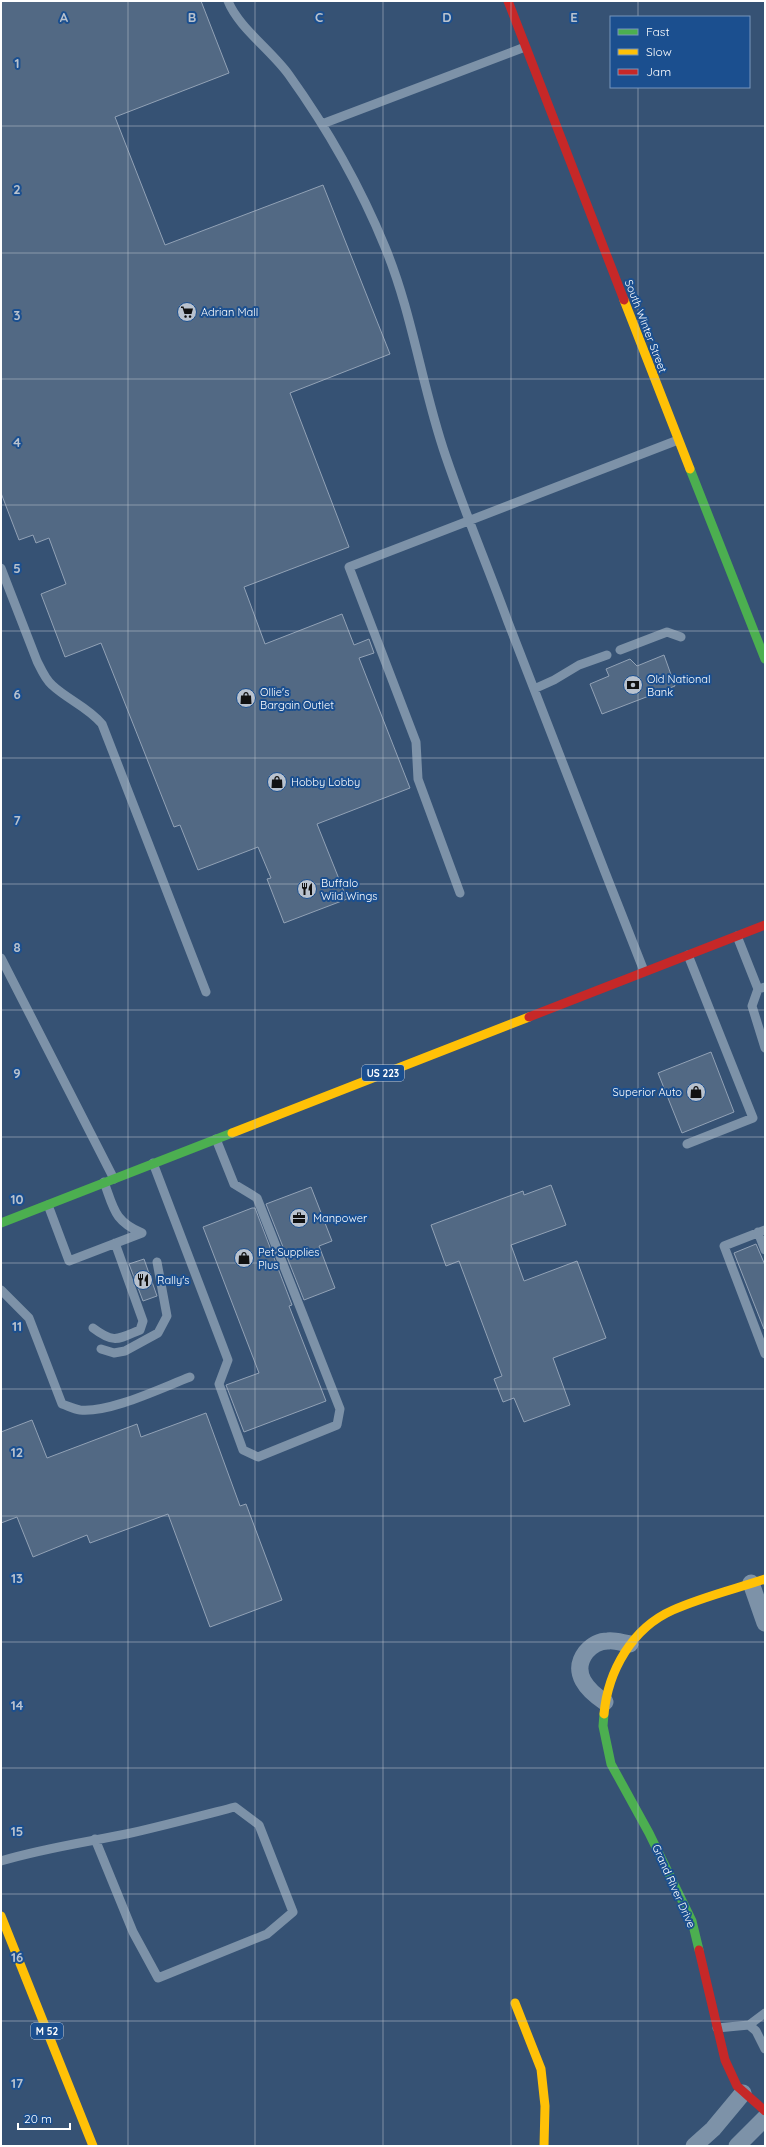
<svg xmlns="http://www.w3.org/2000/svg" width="766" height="2147" font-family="Quicksand,sans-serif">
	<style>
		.building { fill: #526984; stroke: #92a2b6 }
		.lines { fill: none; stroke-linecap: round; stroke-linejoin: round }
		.lane { stroke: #7d92a8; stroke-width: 9 }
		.street { stroke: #7d92a8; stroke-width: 17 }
		.fast { stroke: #4caf50; stroke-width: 9 }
		.slow { stroke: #ffc107; stroke-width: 9 }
		.jam { stroke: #c62828; stroke-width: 9 }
		.grid { fill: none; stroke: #b9c2ce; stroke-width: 1; stroke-opacity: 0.55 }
		.labels { text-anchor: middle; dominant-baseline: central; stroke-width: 4; stroke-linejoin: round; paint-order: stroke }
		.shield { fill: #1b4f8f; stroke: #bbcadd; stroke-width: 1 }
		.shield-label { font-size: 10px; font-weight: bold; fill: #fff }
		.poi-label { font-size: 11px; fill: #fff; stroke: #1b4f8f; text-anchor: start }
		.street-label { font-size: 11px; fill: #fff; stroke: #1b4f8f }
		.grid-label { font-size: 13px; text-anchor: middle; font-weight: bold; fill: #b9c2ce; stroke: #1b4f8f; stroke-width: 4; stroke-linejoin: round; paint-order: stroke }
	</style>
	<rect width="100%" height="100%" fill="#365274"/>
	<path class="building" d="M1,1h200l28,72 -114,44 50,128 158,-60 67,169 -100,39 59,154 -105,40 21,57 77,-30 12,31 15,-6 5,14 -15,5 51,130 -93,36 30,75 -63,24 -17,-44 4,-1 -13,-31 -60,23 -18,-45 -6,2 -73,-184 -36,14 -24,-63 25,-10 -17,-46 -13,5 -3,-8 -14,5 -18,-47z
		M664,655l11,31 -73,28 -12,-30 19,-8 -3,-7 24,-10 7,7z
		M711,1052l23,60 -52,21 -24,-60z
		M551,1185l15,40 -55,20 13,36 53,-20 29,77 -53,20 17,47 -46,17 -10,-24 -11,4 -9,-23 8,-3 -43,-115 -13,5 -15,-41 92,-34 1,4z
		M311,1187l21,54 -13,5 16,42 -31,12 -38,-96z
		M252,1208h3l37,97 -3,1 37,95 -82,31 -18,-47 33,-12 -56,-146z
		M756,1244l9,21 -1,64 -30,-76z
		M144,1259l13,37 -14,5 -14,-37z
		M206,1413l34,93 6,-2 36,96 -72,27 -42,-113 -78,29 -3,-8 -54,22 -16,-40 -16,6v-91l31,-12 15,38 90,-34 4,13z"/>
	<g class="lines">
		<path class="lane" d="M228,1c10,26 44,50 61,74 38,53 71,111 96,172 28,68 37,141 61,210 19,56 42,110 62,165 45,117 90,233 136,349
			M322,124l203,-77
			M1,568l36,93c4,8 8,18 15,24 16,15 36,22 50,39l104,268
			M620,650l47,-18 14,5
			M534,689l20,-9 25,-15 28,-10
			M460,893l-42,-114 -2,-37 -67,-175 329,-127
			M737,936l21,53 7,-2
			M1,958l113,221
			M758,989l-6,17 13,42
			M687,1144l66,-26 -65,-163
			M153,1163l75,197 -9,24 24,66 15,7 79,-32 3,-16 -83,-211 -23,-14 -18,-45
			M104,1182c10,27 10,39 38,51
			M48,1205l21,56 73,-28
			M765,1230l-41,16 41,108
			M758,1232l7,18
			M1,1290l28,28 33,86c6,2 12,5 18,6 30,3 81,-22 110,-33
			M93,1328c21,16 25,11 47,2l3,-9 -28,-78
			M101,1349l13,4 11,-2 33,-18 9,-17 -10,-54
			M1,1861c43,-13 87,-19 130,-28 35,-8 69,-17 104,-26l24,18 34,87 -26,22 -109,44 -25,-46 -38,-93
			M749,2025l16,-12
			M717,2028l32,-3 7,6 9,18"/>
		<path class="street" d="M751,1583l14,40
			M605,1702c-17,-11 -35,-29 -19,-50 6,-7 13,-11 22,-11 6,-1 15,2 22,3
			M694,2146l19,-17 30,-36
			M737,2146l28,-28"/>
		<path class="fast" d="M690,469l75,190
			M1,1223l231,-90
			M604,1714l-1,12 8,38 38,69 43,88 7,29"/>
		<path class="slow" d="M624,300l66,169
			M232,1133l297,-116
			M604,1714c4,-43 28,-86 69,-104 29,-13 62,-21 92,-31
			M1,1916l92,230
			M515,2003l26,66 4,37 -1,40"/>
		<path class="jam" d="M508,1l116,299
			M529,1017l236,-92
			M699,1950l26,110 12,26 28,25"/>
	</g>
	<path class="grid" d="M128,1v2145M255,1v2145M383,1v2145M511,1v2145M638,1v16M638,87v2059M1,126h764M1,253h764M1,379h764M1,505h764M1,631h764M1,758h764M1,884h764M1,1010h764M1,1137h764M1,1263h764M1,1389h764M1,1516h764M1,1642h764M1,1768h764M1,1894h764M1,2021h764"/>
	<defs>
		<symbol id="supermarket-disc" viewBox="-11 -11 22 22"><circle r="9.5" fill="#b9c2ce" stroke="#1b4f8f"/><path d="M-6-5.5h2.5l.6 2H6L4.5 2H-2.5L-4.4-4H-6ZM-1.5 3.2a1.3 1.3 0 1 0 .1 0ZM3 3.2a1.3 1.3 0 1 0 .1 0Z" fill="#111"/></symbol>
		<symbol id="bank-disc" viewBox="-11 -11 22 22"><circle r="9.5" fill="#b9c2ce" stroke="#1b4f8f"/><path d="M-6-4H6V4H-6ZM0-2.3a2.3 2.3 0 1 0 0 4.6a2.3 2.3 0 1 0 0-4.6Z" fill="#111"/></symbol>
		<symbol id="shop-disc" viewBox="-11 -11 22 22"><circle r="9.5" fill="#b9c2ce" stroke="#1b4f8f"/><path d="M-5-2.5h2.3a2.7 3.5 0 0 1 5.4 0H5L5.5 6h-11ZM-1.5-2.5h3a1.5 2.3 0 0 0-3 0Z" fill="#111"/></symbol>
		<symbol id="restaurant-disc" viewBox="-11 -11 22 22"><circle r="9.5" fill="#b9c2ce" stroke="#1b4f8f"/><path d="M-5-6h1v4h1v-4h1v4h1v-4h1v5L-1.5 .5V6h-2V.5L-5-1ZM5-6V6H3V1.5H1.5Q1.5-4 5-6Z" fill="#111"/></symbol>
		<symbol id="office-disc" viewBox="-11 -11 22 22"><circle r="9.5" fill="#b9c2ce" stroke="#1b4f8f"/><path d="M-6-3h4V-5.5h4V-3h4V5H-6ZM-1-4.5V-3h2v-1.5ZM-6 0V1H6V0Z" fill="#111"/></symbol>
	</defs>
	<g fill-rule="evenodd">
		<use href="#supermarket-disc" x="176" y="301" width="22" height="22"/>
		<use href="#bank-disc" x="622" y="674" width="22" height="22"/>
		<use href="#shop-disc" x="235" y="687" width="22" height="22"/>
		<use href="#shop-disc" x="266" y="771" width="22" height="22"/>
		<use href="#restaurant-disc" x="296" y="878" width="22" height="22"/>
		<use href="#shop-disc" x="685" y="1081" width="22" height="22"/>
		<use href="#office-disc" x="288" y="1207" width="22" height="22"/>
		<use href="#shop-disc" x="233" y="1247" width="22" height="22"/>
		<use href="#restaurant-disc" x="132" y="1269" width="22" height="22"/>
	</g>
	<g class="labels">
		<g class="shield">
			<rect x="362" y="1065" width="42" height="16" rx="3"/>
			<rect x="31" y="2023" width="32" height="16" rx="3"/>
		</g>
		<g class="shield-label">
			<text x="383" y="1073">US 223</text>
			<text x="47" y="2031">M 52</text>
		</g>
		<g class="poi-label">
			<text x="201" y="312">Adrian Mall</text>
			<text x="647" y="679">Old National<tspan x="647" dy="13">Bank</tspan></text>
			<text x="260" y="692">Ollie's<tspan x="260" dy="13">Bargain Outlet</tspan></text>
			<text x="291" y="782">Hobby Lobby</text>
			<text x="321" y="883">Buffalo<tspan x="321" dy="13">Wild Wings</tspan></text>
			<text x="682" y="1092" text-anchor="end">Superior Auto</text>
			<text x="313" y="1218">Manpower</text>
			<text x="258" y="1252">Pet Supplies<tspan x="258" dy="13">Plus</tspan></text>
			<text x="157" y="1280">Rally's</text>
		</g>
		<g class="street-label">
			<text transform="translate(646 326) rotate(69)">South Winter Street</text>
			<text transform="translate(674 1886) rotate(66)">Grand River Drive</text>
		</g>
	</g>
	<g class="grid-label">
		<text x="64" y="22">A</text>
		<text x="192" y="22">B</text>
		<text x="319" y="22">C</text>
		<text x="447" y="22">D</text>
		<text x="574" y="22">E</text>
		<text x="17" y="68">1</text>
		<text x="17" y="194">2</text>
		<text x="17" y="320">3</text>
		<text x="17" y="447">4</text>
		<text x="17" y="573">5</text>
		<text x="17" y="699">6</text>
		<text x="17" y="825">7</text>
		<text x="17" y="952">8</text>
		<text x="17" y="1078">9</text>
		<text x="17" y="1204">10</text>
		<text x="17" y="1331">11</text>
		<text x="17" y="1457">12</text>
		<text x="17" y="1583">13</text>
		<text x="17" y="1710">14</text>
		<text x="17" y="1836">15</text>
		<text x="17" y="1962">16</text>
		<text x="17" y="2088">17</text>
	</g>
	<rect width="766" height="2147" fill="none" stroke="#ffffff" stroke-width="4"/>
	<rect x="610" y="16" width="140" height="72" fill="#1b4f8f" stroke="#7695bc"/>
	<rect x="618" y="29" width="20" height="6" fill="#4caf50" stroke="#7695bc"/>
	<text x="646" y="36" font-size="12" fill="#ffffff">Fast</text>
	<rect x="618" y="49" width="20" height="6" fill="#ffc107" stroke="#7695bc"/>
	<text x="646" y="56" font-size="12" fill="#ffffff">Slow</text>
	<rect x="618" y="69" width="20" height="6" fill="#c62828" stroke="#7695bc"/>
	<text x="646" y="76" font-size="12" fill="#ffffff">Jam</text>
	<path d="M18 2123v6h52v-6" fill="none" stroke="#ffffff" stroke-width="2"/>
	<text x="24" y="2123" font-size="12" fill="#ffffff" stroke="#1b4f8f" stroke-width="3" paint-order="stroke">20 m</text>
</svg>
